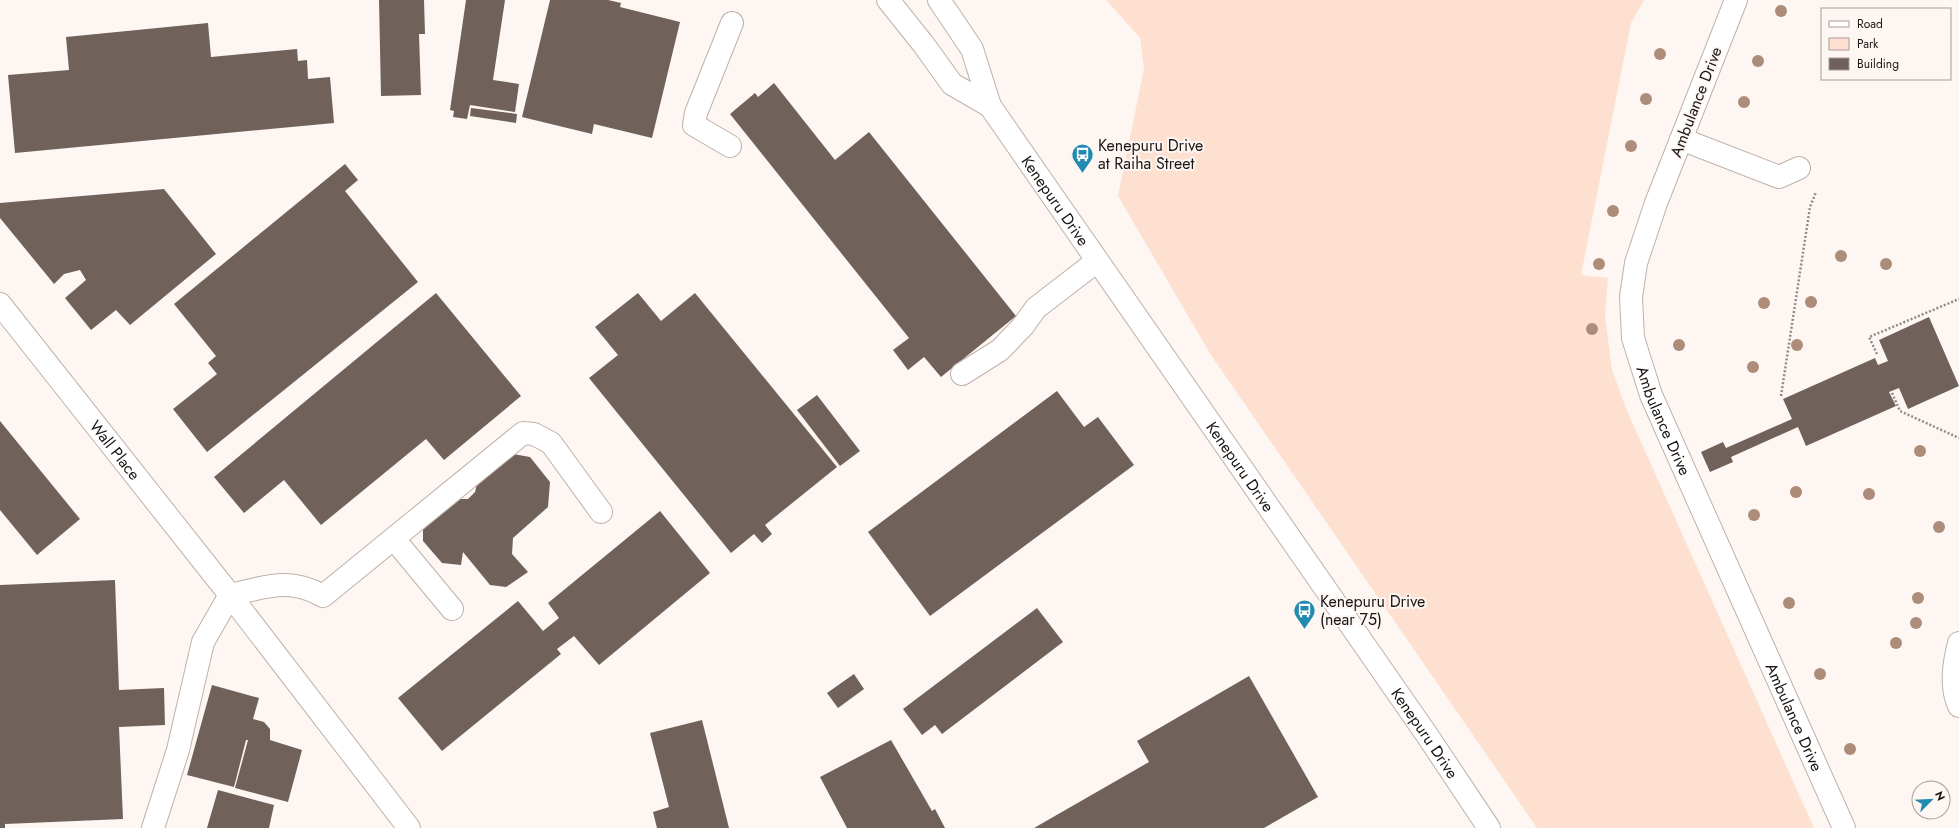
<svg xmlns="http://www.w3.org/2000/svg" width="1959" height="828" font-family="Jost,sans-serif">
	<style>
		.green { fill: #fde0d0 }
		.building { fill: #70625b }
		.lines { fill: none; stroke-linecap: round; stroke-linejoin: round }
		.minor-casing { stroke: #c0b1a9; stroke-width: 24 }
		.major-casing { stroke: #c0b1a9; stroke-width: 24 }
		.path { stroke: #918b88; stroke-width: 2.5; stroke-dasharray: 2 2; stroke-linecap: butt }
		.minor { stroke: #fff; stroke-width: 22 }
		.major { stroke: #fff; stroke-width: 22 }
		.tree { fill: #ad8c79 }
		.labels { text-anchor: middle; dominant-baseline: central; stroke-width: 4; stroke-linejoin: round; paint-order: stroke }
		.street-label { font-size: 16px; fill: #1b1613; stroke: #fdf6f3 }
		.poi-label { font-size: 16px; fill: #1b1613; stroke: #fdf6f3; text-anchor: start }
	</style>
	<rect width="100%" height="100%" fill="#fdf6f3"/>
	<path class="green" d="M1106,0h538l-13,23 -50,252 27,3 -3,38 7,54 15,41 187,417h-277l-326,-473 -93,-159 26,-127 -4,-31z"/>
	<path class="building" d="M379,0h45l1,34h-6l2,61 -40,1z
		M466,0h39l-12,80 26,4 -4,28 -45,-7 -3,14 -14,-2 1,-6 -4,-1z
		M550,0h58l13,3 -1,4 60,15 -28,116 -58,-14 -2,10 -70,-17z
		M208,23l3,34 86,-8 1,12 9,-1 1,19 22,-2 4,46 -319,30 -7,-78 61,-5 -3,-33z
		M774,83l61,77 34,-28 147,184 -75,61 -17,-20 -16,13 -15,-20 16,-12 -179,-224 25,-21 3,4z
		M471,108l46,6 -1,9 -46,-7z
		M345,164l13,16 -13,11 73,91 -211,170 -34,-43 44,-35 -9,-11 8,-7 -42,-52z
		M164,189l52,65 -86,71 -14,-15 -25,20 -26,-32 21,-18 -6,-10 -16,4 -10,10 -54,-66v-15z
		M436,293l85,103 -77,64 -18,-21 -105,86 -37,-45 -40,33 -30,-36z
		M638,293l23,28 34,-28 142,174 -72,58 7,9 -10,9 -8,-9 -23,19 -142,-175 29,-23 -23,-28z
		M1929,317l30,69 -51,23 -9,-21 -10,4 7,14 -90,40 -8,-19 -67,30 2,5 -23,10 -9,-20 22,-10 3,6 66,-29 -9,-20 92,-41 3,7 10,-4 -9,-21z
		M1057,391l27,36 14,-10 36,48 -204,151 -62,-84z
		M817,395l43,56 -20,15 -43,-56z
		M0,421l80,98 -43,36 -37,-45z
		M513,454l17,3 20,25 -2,25 -35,31 -1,16 16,18 -22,15 -16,-2 -27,-33 -2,13 -19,-2 -19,-22v-14l35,-28h10l7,-7 2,-8z
		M660,511l50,62 -111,92 -25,-29 -17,13 4,5 -119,97 -44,-53 120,-97 25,30 16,-13 -11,-15z
		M115,580l4,110 45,-2 1,37 -46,2 4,92 -118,5v4h-5v-243z
		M1037,608l26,34 -121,92 -7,-9 -13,10 -19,-26z
		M854,674l10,15 -26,19 -11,-15z
		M1249,676l69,121 -54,31h-230l115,-66 -12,-21z
		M212,685l47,13 -6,21 11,3 6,7v11l32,10 -14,52 -53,-14 13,-48h-2l-12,47 -47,-12z
		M702,720l27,108h-72l-4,-16 16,-5 -19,-74z
		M891,740l41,71 3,-2 10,19h-98l-27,-51z
		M218,790l56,15 -5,23h-62z"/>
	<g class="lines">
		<defs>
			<g id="minor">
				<path id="s1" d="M1736,0l-80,203 -20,60 -5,34 2,41 18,57 193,433"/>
				<path d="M1681,139l98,38 20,-9"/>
				<path d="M730,146l-36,-21 2,-12 36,-90"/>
				<path id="s2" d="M0,304l230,291c36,-8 59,-18 93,1l200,-163 11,1 17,9 50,69"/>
				<path d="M962,374l38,-24 23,-24 13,-18 61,-47"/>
				<path d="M394,539l58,70"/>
				<path d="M1959,643c-5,20 -9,43 0,63"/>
				<path d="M153,828l25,-78 25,-108 27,-47 179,233"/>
			</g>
			<g id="major">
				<path d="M888,0l36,45 28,39 38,22"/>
				<path id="s3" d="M939,0l33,49 18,57 437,629 62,93"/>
			</g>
		</defs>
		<use href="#minor" class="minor-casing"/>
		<use href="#major" class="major-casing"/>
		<path class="path" d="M1877,354l-8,-17 90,-38
			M1892,393l8,18 59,27
			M1781,396l29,-189 6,-15"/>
		<use href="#minor" class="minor"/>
		<use href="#major" class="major"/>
	</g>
	<g class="tree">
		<circle cx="1781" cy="11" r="6"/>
		<circle cx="1660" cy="54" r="6"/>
		<circle cx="1758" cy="61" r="6"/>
		<circle cx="1646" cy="99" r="6"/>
		<circle cx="1744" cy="102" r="6"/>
		<circle cx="1631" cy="146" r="6"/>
		<circle cx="1613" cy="211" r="6"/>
		<circle cx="1841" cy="256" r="6"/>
		<circle cx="1599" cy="264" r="6"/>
		<circle cx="1886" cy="264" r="6"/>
		<circle cx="1811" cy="302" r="6"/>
		<circle cx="1764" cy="303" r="6"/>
		<circle cx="1592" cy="329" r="6"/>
		<circle cx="1679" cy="345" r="6"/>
		<circle cx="1797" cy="345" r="6"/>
		<circle cx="1753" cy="367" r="6"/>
		<circle cx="1920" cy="451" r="6"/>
		<circle cx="1796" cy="492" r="6"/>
		<circle cx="1869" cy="494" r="6"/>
		<circle cx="1754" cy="515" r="6"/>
		<circle cx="1939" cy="527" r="6"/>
		<circle cx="1918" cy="598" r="6"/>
		<circle cx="1789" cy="603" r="6"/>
		<circle cx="1916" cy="623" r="6"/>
		<circle cx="1896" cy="643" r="6"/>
		<circle cx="1820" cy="674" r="6"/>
		<circle cx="1850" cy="749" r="6"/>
	</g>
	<defs>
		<symbol id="bus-pin" viewBox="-11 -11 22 30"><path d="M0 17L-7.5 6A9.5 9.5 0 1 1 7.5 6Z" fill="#218ab1" stroke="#fdf6f3"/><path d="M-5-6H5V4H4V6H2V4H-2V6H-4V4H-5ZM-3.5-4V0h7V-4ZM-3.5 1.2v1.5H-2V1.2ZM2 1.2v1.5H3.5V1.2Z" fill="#fff"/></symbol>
	</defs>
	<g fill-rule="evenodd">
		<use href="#bus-pin" x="1070" y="142" width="25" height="34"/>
		<use href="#bus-pin" x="1292" y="598" width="25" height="34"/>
	</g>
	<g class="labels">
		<g class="street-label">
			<text transform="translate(1696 102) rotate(-69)">Ambulance Drive</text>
			<text stroke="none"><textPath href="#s3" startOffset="234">Kenepuru Drive</textPath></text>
			<text stroke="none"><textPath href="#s1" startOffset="445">Ambulance Drive</textPath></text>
			<text stroke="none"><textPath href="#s2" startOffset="186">Wall Place</textPath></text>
			<text stroke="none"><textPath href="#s3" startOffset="558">Kenepuru Drive</textPath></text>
			<text stroke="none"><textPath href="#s1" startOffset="769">Ambulance Drive</textPath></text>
			<text stroke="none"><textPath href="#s3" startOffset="882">Kenepuru Drive</textPath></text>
		</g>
		<g class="poi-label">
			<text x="1098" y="145">Kenepuru Drive<tspan x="1098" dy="18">at Raiha Street</tspan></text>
			<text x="1320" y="601">Kenepuru Drive<tspan x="1320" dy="18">(near 75)</tspan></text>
		</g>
	</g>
	<rect x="1821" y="8" width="130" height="72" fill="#fdf6f3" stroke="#a39c99"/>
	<rect x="1829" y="21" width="20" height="6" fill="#ffffff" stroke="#a39c99"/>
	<text x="1857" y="28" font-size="12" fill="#1b1613">Road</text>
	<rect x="1829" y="38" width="20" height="12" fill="#fde0d0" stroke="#a39c99"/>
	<text x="1857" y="48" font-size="12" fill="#1b1613">Park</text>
	<rect x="1829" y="58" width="20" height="12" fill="#70625b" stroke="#a39c99"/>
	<text x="1857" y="68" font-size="12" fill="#1b1613">Building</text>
	<g transform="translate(1931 800) rotate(66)"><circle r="19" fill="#fdf6f3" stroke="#a39c99"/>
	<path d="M0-3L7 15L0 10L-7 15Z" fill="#218ab1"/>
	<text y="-6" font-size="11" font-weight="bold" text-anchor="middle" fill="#1b1613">N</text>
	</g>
</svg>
